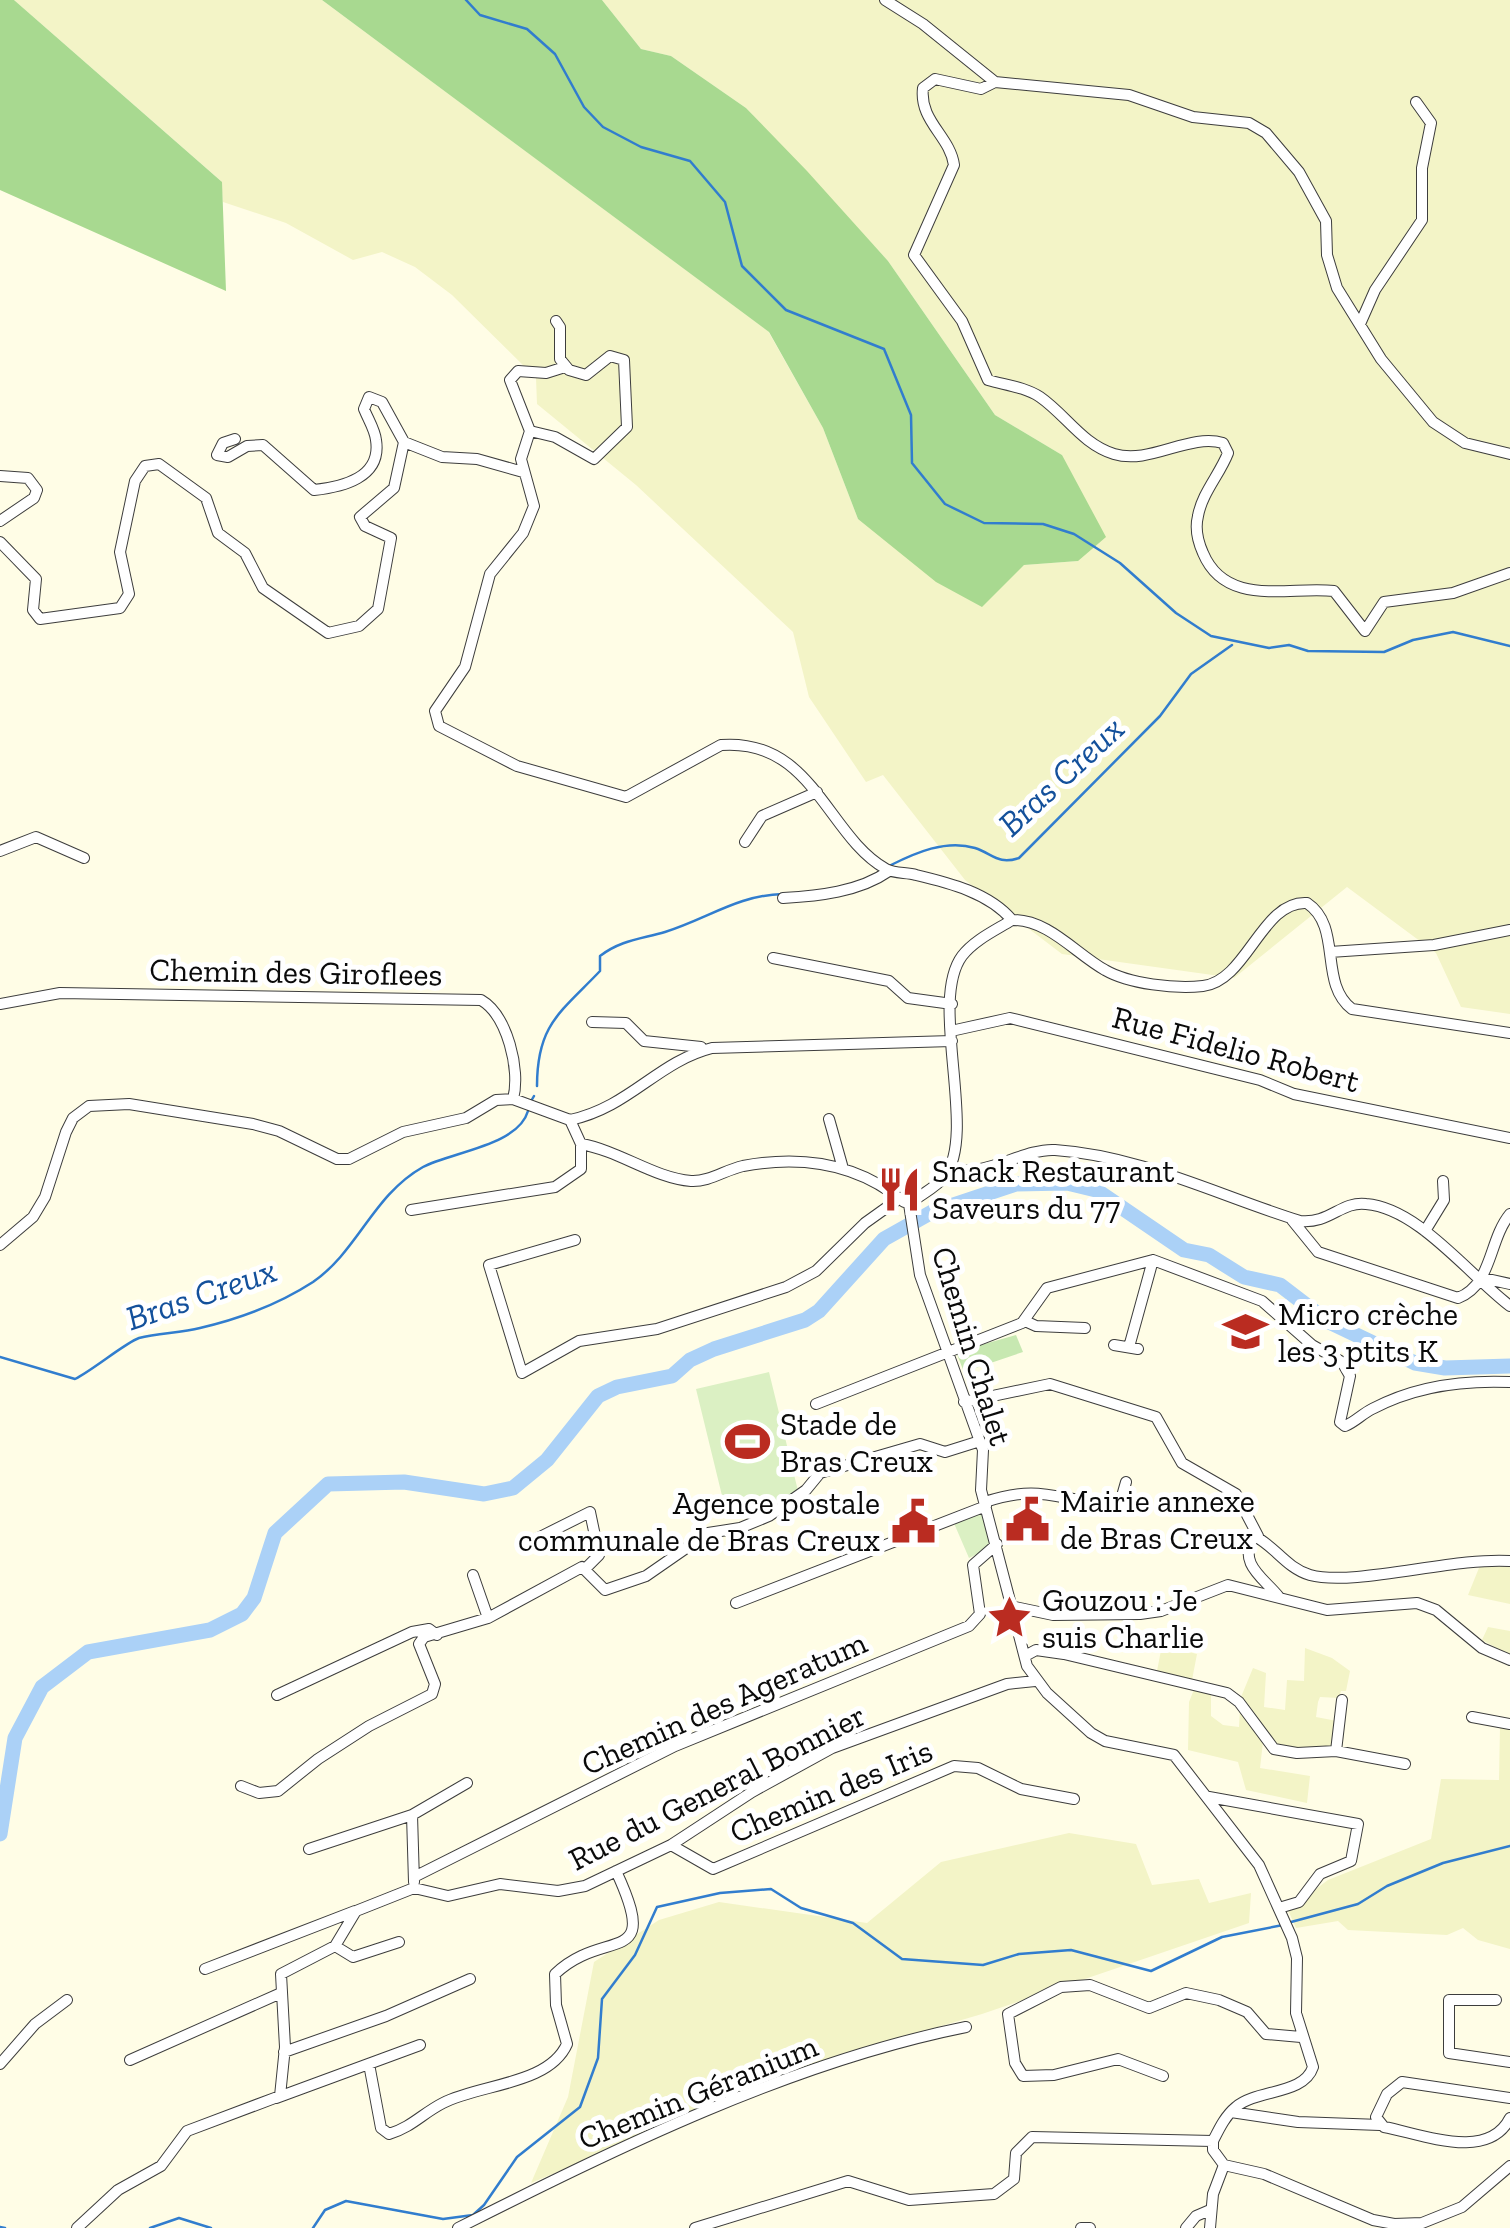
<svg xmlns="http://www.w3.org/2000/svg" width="1510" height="2228" font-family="'Zilla Slab',serif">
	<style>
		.farmland { fill: #f3f4c7 }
		.green { fill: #c7e8b1 }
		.forest { fill: #a8d990 }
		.pitch { fill: #dbf0c3 }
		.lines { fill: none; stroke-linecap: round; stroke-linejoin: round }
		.stream { stroke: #317dce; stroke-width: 2.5 }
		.river { stroke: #abd1f7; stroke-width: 15 }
		.minor-casing { stroke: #3d3d3d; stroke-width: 12 }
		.minor { stroke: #fff; stroke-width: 10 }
		.labels { text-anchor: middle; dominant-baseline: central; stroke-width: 10; stroke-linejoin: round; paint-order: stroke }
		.street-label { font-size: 32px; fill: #0a0a0a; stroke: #fff }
		.poi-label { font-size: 32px; fill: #0a0a0a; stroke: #fff; text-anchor: start }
		.water-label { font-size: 35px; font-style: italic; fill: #13509b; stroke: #fff }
	</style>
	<rect width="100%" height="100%" fill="#fffde6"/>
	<path class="farmland" d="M14,0h308l446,331 55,97 35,91 153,54 13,-8 54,-4 -16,-106 -67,-40 -107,-154 -142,-153 -75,-52 -30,-7 -39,-49h908v1014l-49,-7 -25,-54 -89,-66 -113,91 -172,-24 -97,-74 -82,-105 -17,7 -57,-85 -16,-65 -157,-147 -99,-81 -1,-26 -84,-83 -37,-28 -33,-15 -29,8 -67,-37 -63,-21 -2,-21z
		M1481,1563l29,3v38l-42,-9z
		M1488,1627l22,4v24l-28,-15z
		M1163,1640h6l-1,7 29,7 -5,26 -35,-9z
		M1305,1648l27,10 18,13 -4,20h-5l-2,7 -19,-1 -2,5 -2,15 21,4 -2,25 -53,3 -13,-10 -28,-42 12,-29 13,5 -2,34 21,3 2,-30 17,1z
		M1195,1687l16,4v25l12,9 16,2 1,-19 23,34 -3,26 50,8 -3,27 -61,-13 -8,-28 -50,-12 1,-48z
		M1500,1727l10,2v220l-32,-9 -15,-12 -16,7 -99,-5 -10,-9 -42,7 -8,-18 40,-30 103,-41 10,-60 58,1z
		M1069,1833l67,11 16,41 47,-6 10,24 42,-10 -2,30 -267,91 -160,47 -291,122 37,-86 26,-135 65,-42 60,-18 148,21 74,-61z"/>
	<path class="green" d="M1016,1335l7,17 -59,20 -8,-20z"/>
	<path class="forest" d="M0,0h14l208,182 4,109 -226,-101z
		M322,0h280l39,49 30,7 75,52 61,63 81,90 107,154 67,40 44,82 -28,24 -54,4 -42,42 -46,-25 -78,-63 -35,-91 -54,-96z"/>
	<path class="pitch" d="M769,1372l30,123 -73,17 -30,-123z
		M982,1509l14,36 -27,13 -16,-37z"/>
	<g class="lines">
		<path class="stream" d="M466,0l14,15 47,14 28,25 29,53 19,20 38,20 49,14 35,41 17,64 44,44 98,39 27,66 1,48 33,41 39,19 59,1 31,10 46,29 56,50 35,23 58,12 20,-3 19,6 76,1 29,-12 40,-8 57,14
			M891,865c24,-12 55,-26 84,-17 18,6 23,17 44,10l141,-142 31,-42 41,-29
			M537,1086c0,-62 24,-74 63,-115v-15c21,-16 41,-17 65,-24 42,-13 73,-37 118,-38
			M530,1103l4,-7
			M0,1357l75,22c18,-9 50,-36 64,-41 19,-5 41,-5 61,-10 39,-9 79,-24 113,-46 45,-31 60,-87 110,-115 28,-15 95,-21 105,-56
			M1291,1922l67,-18 29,-18 56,-23 67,-17
			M0,2227l5,1
			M150,2228l29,-10 32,10
			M313,2228l12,-18 21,-9 97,18 30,-4 11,-10 33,-48 63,-50 18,-49 4,-59 33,-44 22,-48 63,-14 51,-4 30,19 52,15 49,36 81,6 36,-11 52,-4 80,21 71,-34 61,-12"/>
		<path class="river" d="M0,1834l15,-96 27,-51 46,-35 122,-22 32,-16 12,-16 21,-65 53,-49 76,-2 80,12 29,-6 34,-28 51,-64 19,-9 55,-11 18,-16 24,-11 91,-29 14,-9 65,-72 48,-27 84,-28 51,-1 29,7 88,60 25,5 35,22 36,8 47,36 88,42 30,5 65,-2"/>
		<defs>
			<path id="minor" d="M885,0l38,24 72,58 134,13 64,22 56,6 17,10 33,39 27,49 1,34 10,33 44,71 52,63 32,21 45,11
				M995,82l-14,7 -46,-10 -12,9c-4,33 27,48 31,77l-40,90 48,66 26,59c17,5 37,7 52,17 26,18 42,47 74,57 36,11 75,-21 109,-11l5,10c-8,21 -26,40 -30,63 -3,12 0,26 5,37 23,55 86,33 131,38l31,40 19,-29 69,-9 57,-20
				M1360,324l15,-34 47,-70v-52l9,-45 -15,-21
				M530,431l-9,28 13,47 -11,27 -33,41 -25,93 -30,44 4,15 78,40 109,31 95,-52c92,-7 106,91 165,124 9,5 21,3 30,6 34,8 73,18 96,45
				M530,431l25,6 39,22 33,-32 -3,-67 -14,-4 -24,19 -17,-5 -9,-11v-32l-4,-6
				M530,431l-20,-51 8,-9 28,2 19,-6
				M235,439l-12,4 -6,12 11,2 19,-11 16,-1 51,45c28,-3 68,-12 62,-50 -1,-10 -8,-21 -12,-31l5,-12 13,5 22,40
				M0,476l28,2 9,12 -3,8 -34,23
				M0,542l36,37 -3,31 7,9 80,-11 9,-14 -9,-42 15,-71 10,-15 14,-2 47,34 12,35 27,20 18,35 65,45 31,-7 19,-17 13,-71 -26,-12 -5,-9 34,-29 10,-46 38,15 35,2 46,13
				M745,842l17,-26 55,-24
				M0,851l36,-14 48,21
				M783,898c35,-2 76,-6 106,-27
				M1330,952l104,-7 76,-15
				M773,958l116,23 19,17 44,6
				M0,1004l60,-11 421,7c26,15 40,70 32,99
				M592,1022l34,1 18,18 57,6
				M951,1031l59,-13 250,62 34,14 216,44
				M829,1119l13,46
				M570,1120c60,-13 87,-58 142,-72l240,-7
				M570,1120l11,24c39,7 73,34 110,37 18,1 34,-11 52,-15 59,-11 114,-3 161,36
				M949,1167c32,14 73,-19 106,-17 87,6 164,46 245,71 30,3 41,-20 66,-17 52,4 102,70 144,102
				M909,1204l11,71 63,175 -2,40 46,176 20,27 44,40 14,8 69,14 85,110 33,73 5,20 -1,55 17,54c-9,28 -56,22 -77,40 -11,9 -17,22 -23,34v9l11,15 40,9 109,46 21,4 28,-1 40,-16 48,-41
				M909,1204c11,-9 28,-17 36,-28 33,-44 -17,-174 17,-220 12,-16 34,-26 50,-36 36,-1 64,34 93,50 24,14 70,19 98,16 44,-5 59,-86 104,-83 36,24 11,80 45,106l158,24
				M411,1210l144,-23 26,-18v-25
				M1292,1220l26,32 140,46c35,-14 30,-57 52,-84
				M1425,1231l19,-31 -1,-19
				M575,1240l-86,25 33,108 57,-32 78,-12 129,-42 30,-16 49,-48 35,-25
				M0,1245l33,-28 12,-20 21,-65 7,-14 16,-12 40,-2 124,20 26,7 58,28h12l54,-27 63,-14 30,-18 17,-1 57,21
				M1483,1278l27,6
				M1025,1321l11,5 49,2
				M1114,1345l24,4
				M1129,1347l24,-87
				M964,1402l86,-18 106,33 26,46 54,31 22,42
				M816,1404l206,-81 25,-35 106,-28 109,41 50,44 30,17 8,14 -10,46 5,4c10,-4 17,-12 27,-17 41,-22 91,-29 138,-27
				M985,1502c56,-19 73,-1 126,2l11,-8 4,-14
				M532,1541l58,-29 9,43 -13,13
				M473,1575l15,43
				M1279,1597c-15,-19 -42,-33 -25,-61 20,9 32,32 56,39 44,12 144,-18 200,-14
				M736,1603l250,-97
				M1015,1607l38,8 87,-1 21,-3 67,-26 99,25 90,-7 19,7 46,38 28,12
				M1025,1656l11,-6 28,4 163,39 12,9 35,47 23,4 39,-2 69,13
				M277,1695l135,-63 17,-3 8,6
				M1472,1717l38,7
				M1336,1751l6,-51
				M241,1786l18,7 19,-2 40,-32 51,-33 63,-32 3,-10 -16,-40 5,-7 64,-19 94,-51 23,23 41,-14 62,-43 32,-5 29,-12 37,-26 14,-17 100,-29 25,8 35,-11
				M1209,1797l149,27 -7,37 -31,13 -21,28 -20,6
				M671,1845l42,24 241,-103 24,2 43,21 53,10
				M309,1849l103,-34
				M414,1877l261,-131 294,-120 11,-12 -7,-49 24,-21
				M414,1882l-2,-67 55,-32
				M335,1946l18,11 46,-15
				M205,1969l150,-58
				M1496,2000h-47v53l61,9
				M284,2052l102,-36 84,-37
				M130,2060l151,-67
				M0,2064l35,-40 32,-24
				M369,2064l12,64 8,6c23,-7 34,-21 54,-31 36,-19 106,-18 124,-59l-11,-39 -1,-31c50,-48 107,-4 61,-103
				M1163,2076l-45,-17 -64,16 -31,1 -8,-13 -7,-49 53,-27 29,-2 59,23 37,-15 33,7 28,12 19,22 35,3
				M276,2098l144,-53
				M1510,2098l-108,-16 -15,12 -11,23 8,10c38,7 104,35 126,-9
				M1231,2112l67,10 82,3
				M77,2228l41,-38 43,-24 26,-35 93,-35 5,-49 -4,-73 54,-28 21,-35 58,-23 34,8 52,-12 58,7 27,-5 86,-41 81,-53 80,-44 175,-64 28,-3
				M458,2228c159,-80 333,-166 508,-201
				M695,2228l153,-47 61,19 85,-6 20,-15 2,-26 16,-16 181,4
				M1081,2228h9
				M1186,2228l10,-12 14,-6
				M1210,2228l3,-34 11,-29"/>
		</defs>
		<use href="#minor" class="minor-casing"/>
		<use href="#minor" class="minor"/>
	</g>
	<defs>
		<symbol id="restaurant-bare" viewBox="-9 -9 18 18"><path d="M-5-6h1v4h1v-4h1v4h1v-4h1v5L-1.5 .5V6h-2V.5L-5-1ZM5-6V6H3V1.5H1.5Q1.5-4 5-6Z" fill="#ba2c21" stroke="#fff" stroke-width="2.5" paint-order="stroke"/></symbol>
		<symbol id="school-bare" viewBox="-9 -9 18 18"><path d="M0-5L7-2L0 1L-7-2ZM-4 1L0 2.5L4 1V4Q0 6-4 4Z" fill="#ba2c21" stroke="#fff" stroke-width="2.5" paint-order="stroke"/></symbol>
		<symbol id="stadium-bare" viewBox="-9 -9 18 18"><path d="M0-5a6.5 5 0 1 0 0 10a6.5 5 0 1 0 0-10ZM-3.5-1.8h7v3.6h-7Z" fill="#ba2c21" stroke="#fff" stroke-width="2.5" paint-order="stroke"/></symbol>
		<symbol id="civic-bare" viewBox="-9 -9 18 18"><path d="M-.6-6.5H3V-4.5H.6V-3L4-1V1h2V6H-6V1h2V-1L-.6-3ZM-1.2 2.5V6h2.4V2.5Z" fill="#ba2c21" stroke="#fff" stroke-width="2.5" paint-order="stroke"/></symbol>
		<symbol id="sight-bare" viewBox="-9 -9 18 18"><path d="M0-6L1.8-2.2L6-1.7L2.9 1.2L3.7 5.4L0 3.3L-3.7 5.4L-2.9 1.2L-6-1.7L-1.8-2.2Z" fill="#ba2c21" stroke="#fff" stroke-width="2.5" paint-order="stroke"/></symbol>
	</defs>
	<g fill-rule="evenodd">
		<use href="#restaurant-bare" x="868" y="1158" width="63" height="63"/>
		<use href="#school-bare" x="1214" y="1300" width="63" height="63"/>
		<use href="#stadium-bare" x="716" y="1410" width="63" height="63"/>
		<use href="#civic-bare" x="996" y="1488" width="63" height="63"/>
		<use href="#civic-bare" x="882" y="1490" width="63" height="63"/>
		<use href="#sight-bare" x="978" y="1586" width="63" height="63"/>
	</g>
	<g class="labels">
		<g class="street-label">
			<text transform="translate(296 972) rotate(1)">Chemin des Giroflees</text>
			<text transform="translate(1236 1049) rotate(15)">Rue Fidelio Robert</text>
			<text transform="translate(972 1346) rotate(73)">Chemin Chalet</text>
			<text transform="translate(724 1703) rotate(-24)">Chemin des Ageratum</text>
			<text transform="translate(717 1787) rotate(-27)">Rue du General Bonnier</text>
			<text transform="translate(831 1791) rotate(-23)">Chemin des Iris</text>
			<text transform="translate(698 2092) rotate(-22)">Chemin Géranium</text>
		</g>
		<g class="poi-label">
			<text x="932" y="1171">Snack Restaurant<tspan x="932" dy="37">Saveurs du 77</tspan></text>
			<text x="1278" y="1314">Micro crèche<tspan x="1278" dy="37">les 3 ptits K</tspan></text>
			<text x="780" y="1424">Stade de<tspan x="780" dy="37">Bras Creux</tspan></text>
			<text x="1060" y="1501">Mairie annexe<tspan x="1060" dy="37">de Bras Creux</tspan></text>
			<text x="880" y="1503" text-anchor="end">Agence postale<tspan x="880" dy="37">communale de Bras Creux</tspan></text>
			<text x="1042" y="1600">Gouzou : Je<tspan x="1042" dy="37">suis Charlie</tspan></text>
		</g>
		<g class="water-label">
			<text transform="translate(1061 776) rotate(-43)">Bras Creux</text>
			<text transform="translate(201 1294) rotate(-19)">Bras Creux</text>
		</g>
	</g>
</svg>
